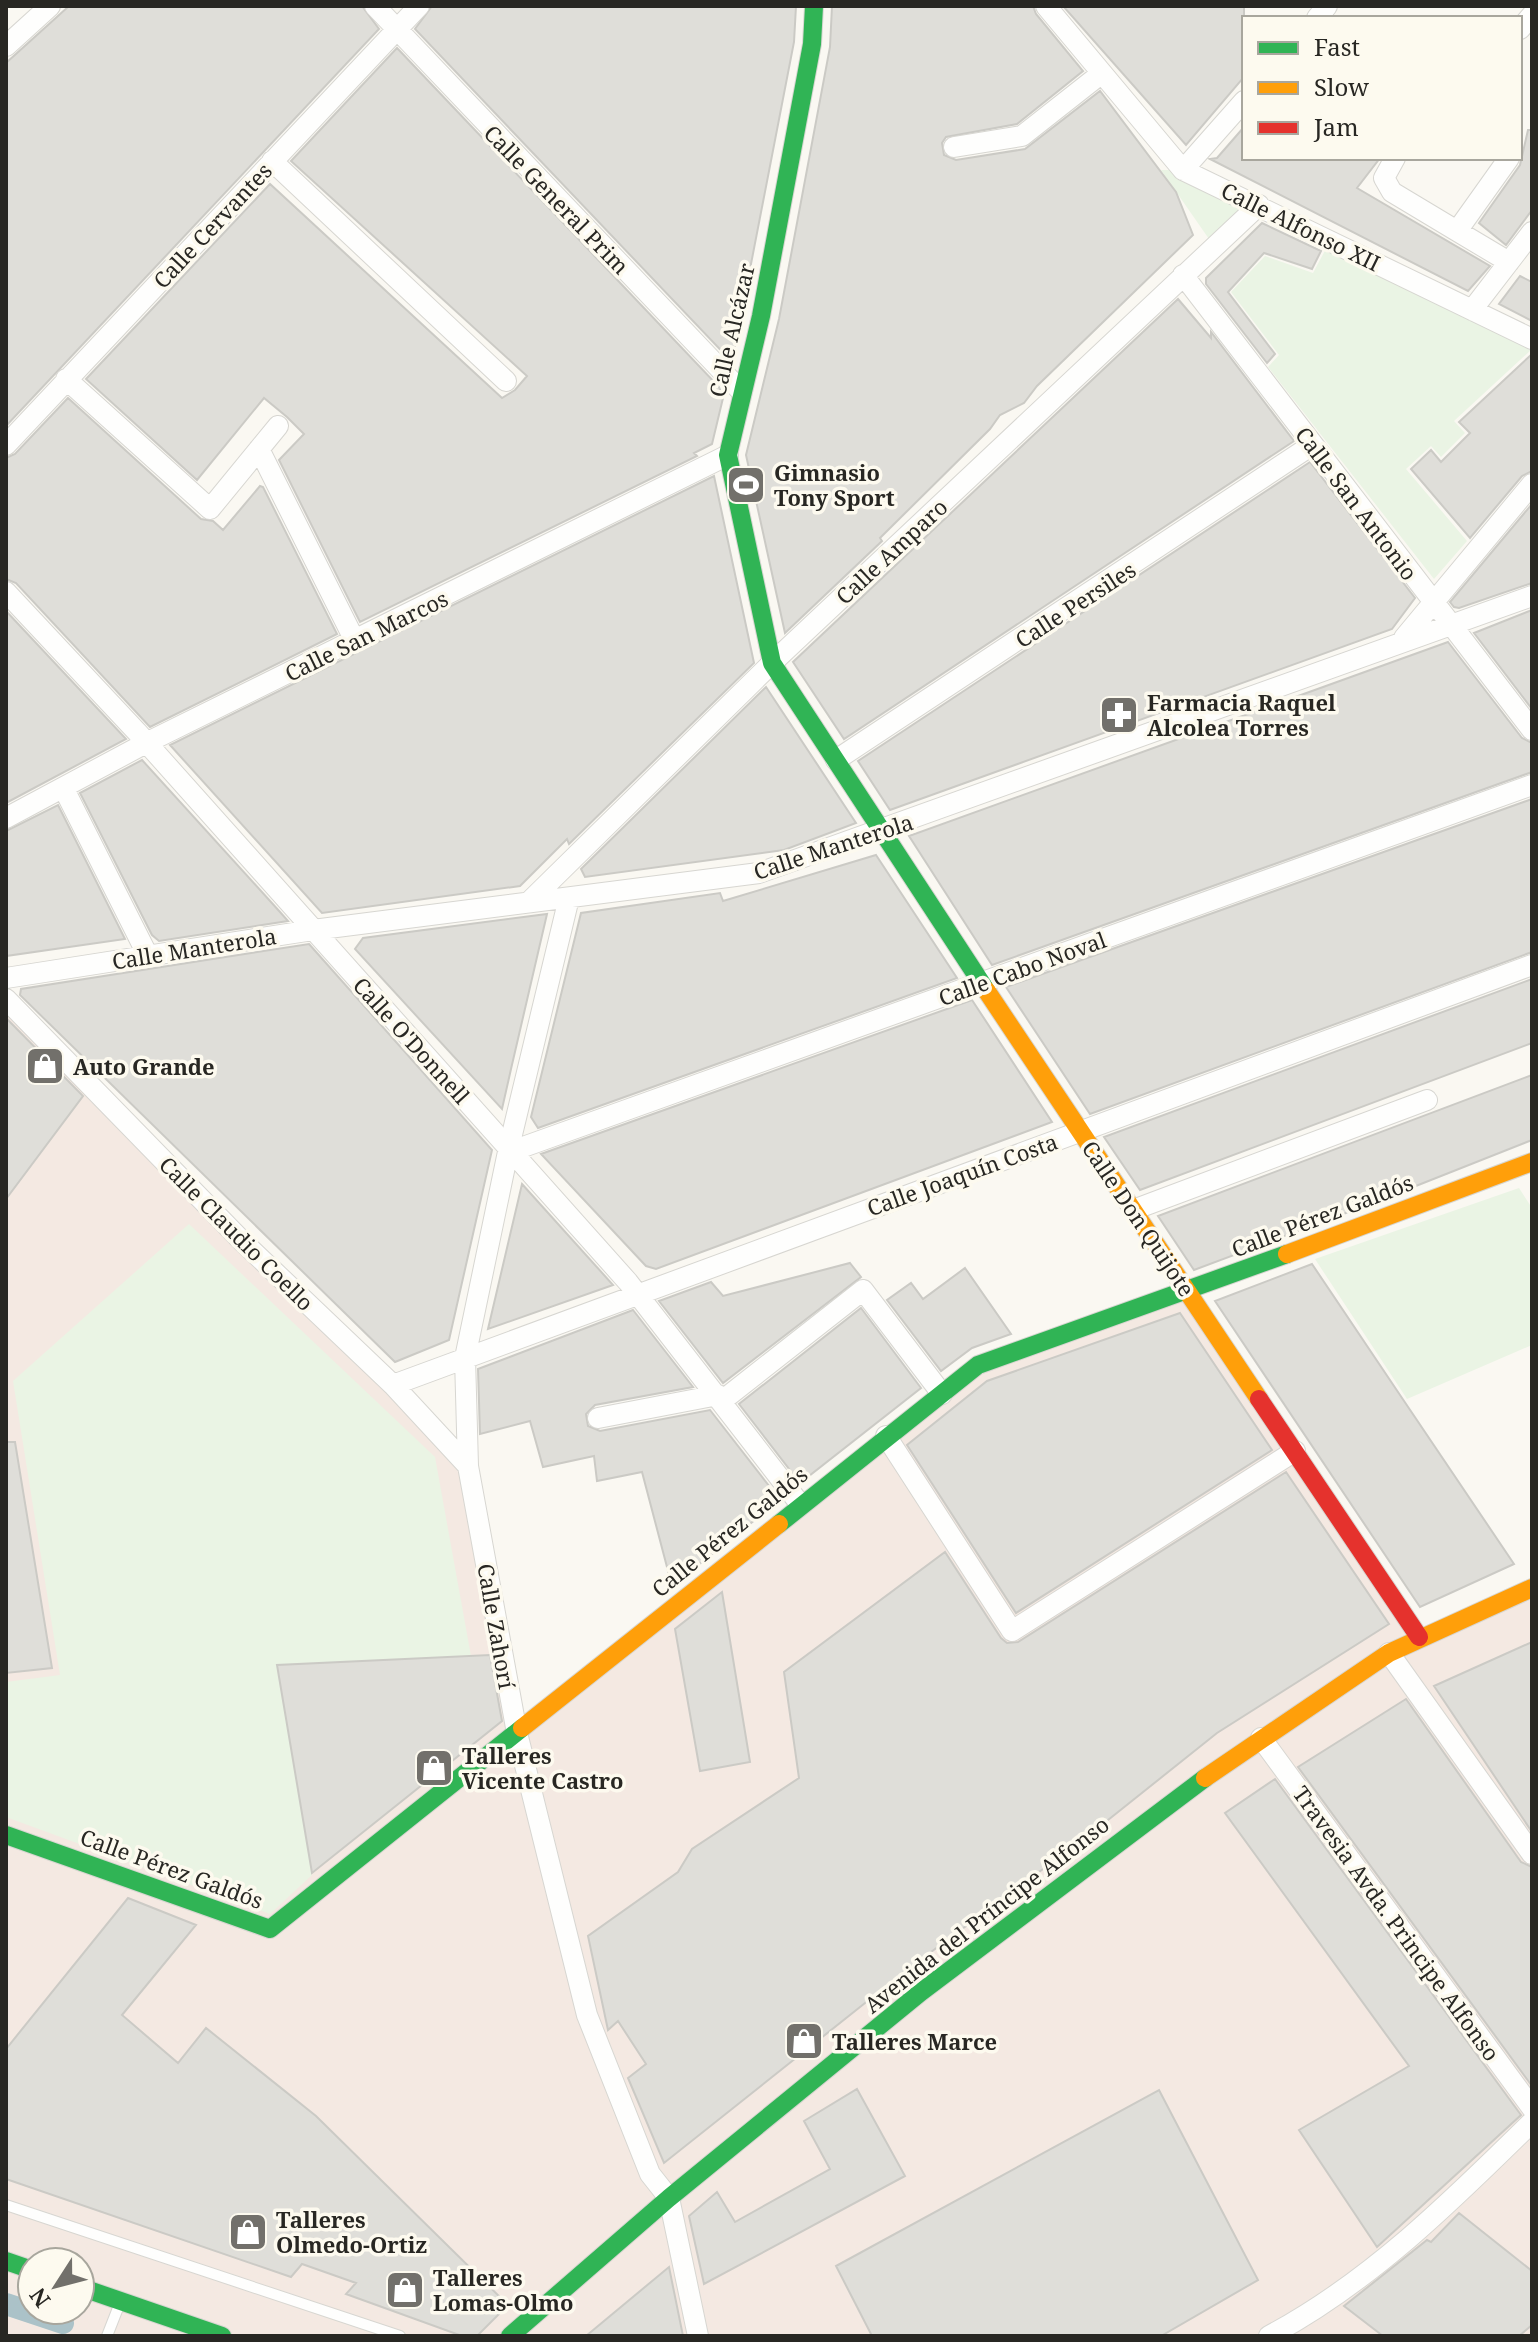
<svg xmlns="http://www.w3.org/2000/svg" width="1538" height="2342" font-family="'Noto Serif',serif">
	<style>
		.industrial { fill: #f4e9e2; fill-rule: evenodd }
		.green { fill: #eaf4e4 }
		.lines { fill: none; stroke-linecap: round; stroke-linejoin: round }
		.canal { stroke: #abc2c8; stroke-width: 22 }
		.building { fill: #dfded9; stroke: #cbcac5; stroke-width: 2 }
		.lane-casing { stroke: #d7d6d1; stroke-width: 12 }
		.street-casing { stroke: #d7d6d1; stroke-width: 22 }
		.fast-casing { stroke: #d7d6d1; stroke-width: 20 }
		.slow-casing { stroke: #d7d6d1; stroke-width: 20 }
		.jam-casing { stroke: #d7d6d1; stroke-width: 20 }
		.lane { stroke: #fefefd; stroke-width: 10 }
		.street { stroke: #fefefd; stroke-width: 20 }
		.fast { stroke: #30b455; stroke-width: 18 }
		.slow { stroke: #ff9f0a; stroke-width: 18 }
		.jam { stroke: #e5322d; stroke-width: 18 }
		.labels { text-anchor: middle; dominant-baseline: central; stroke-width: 7; stroke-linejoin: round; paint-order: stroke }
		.street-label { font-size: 22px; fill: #282723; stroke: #fdfaef }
		.poi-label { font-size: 22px; font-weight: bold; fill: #282723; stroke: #fdfaef; text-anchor: start }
	</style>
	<rect width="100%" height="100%" fill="#faf8f2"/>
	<path class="industrial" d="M6,999l462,467 49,267 461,-368 211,-74 230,346 113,-48v747h-1526zM32,2262h48v48h-48z"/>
	<path class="green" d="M1161,170h22l76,35 -50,34z
		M1328,245l204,104 -78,72 11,12 -24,24 -10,-11 -25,23 61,72 -33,38 -166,-212 11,-12 -48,-63 34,-36 48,17z
		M1519,1188l13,20v137l-125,54 -92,-140z
		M189,1224l246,233 36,199 -194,10 35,209 -42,39 -264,-97v-135l54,-7 -47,-294z"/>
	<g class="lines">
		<path class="canal" d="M6,2304l57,19"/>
	</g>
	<path class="building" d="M69,6h293l17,23 -373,397v-363z
		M432,6h364l-2,36 -62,320 -317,-333z
		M832,6h201l3,8 47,57 -66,53 -71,13 -4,6 2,12 12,5 69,-11 75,-58 76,101 17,43 -156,151 -13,17 -24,12 -10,14 -110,109 2,3 -97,92 -39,-178 33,-136 51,-272z
		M1063,6h181v71l-58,68z
		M397,48l322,339 4,11 -11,46 -18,9 3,3 -337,166 -81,-162 25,-26 -17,-17 -23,-19 -67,82 -111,-101 184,-195 232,214 13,-8 12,-14 -236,-215z
		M1244,127v31h136l-23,30 133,78 -22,25 -258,-132 7,-1z
		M1528,130h4v80l-26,35 -27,-22 41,-58z
		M1262,223l59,28 -9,18 -48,-16 -36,39 47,62 -8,9 -61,-79v-6z
		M1520,276l12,6v39l-33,-17z
		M1178,299l33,39v-6l83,109 -450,298 -51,-77z
		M1532,354v117l-10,5 -52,62 -59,-69 20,-19 10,12 29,-29 -11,-11z
		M68,398l133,121 12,2 10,9 37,-44 3,1 74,147 -187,93 -134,-144 -10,-4v-121l9,-4z
		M1310,462l105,136 -23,31 -502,181 -32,-49z
		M714,476l40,187 -185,181 -2,-5 -47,47 -198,27 -152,-168z
		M1532,504v79l-73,25 -5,-1 -4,-5z
		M1532,610v99l-58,-76z
		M6,611l120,128 -120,64z
		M1448,642l74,96 10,5v29l-540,193 -83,-129z
		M766,687l90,136 -72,27 -199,27 -4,-8z
		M142,760l138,152 8,9 -129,20 -7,-6 -72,-142z
		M1532,799v153l-442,162 -84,-127z
		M58,805l67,134 -119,17v-125z
		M876,855l81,123 -419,150 -7,-11 50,-204 139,-20 3,8z
		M547,914l-36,155 -9,40 -147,-160 8,-11z
		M309,944l183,206 -43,190 -54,22 -375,-367 1,-6z
		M1532,979v64l-392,147 -36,-53z
		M972,1000l80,122 -396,147 -10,-3 -105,-112z
		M6,1018l77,78 -77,103z
		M1532,1075v65l-149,59 -189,71 -36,-54z
		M522,1184l91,101 -125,44z
		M850,1263l11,14 -138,106 -64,-82 52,-19 12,14z
		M1312,1264l88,131 114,169 -94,43 -205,-306z
		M965,1268l46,66 -39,14 -31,23 -54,-71 24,-17 12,16z
		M861,1308l60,80 -121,95 -61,-79z
		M633,1310l60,77 -98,18 -9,9 2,12 12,5 110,-21 70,90 -108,86 -30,-114 -45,9 -3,-25 -51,11 -13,-46 -50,13 -2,-65z
		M1180,1313l92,137 -256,163 -109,-168 80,-64z
		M6,1442h9l37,226 -46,5z
		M1286,1472l103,152 -172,109 -124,99 -189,140 -240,191 -36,-85 18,-14 -28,-43 -10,9 -20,-94 90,-64 14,-23 107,-71 -15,-106 161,-120 56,86 6,5 11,-1z
		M722,1592l28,170 -50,9 -25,-142z
		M1532,1642v190l-98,-146z
		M490,1655l12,66 -190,152 -35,-208z
		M1406,1699l115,163 11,5v219l-234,-319z
		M1275,1779l246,336 -144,132 -78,-117 110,-64 -184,-253z
		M128,1898l68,27 -74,90 56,48 28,-35 110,88 192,189 -31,31h-15l-116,-42 10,-11 -54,-19 -11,13 -285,-98v-130z
		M857,2089l48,87 -201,108 -15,-68 28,-24 18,30 95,-53 -26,-48z
		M1159,2090l99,190 -97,56h-289l-36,-70z
		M1459,2213l73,58v54l-13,11h-136l-39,-30 83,-66 4,2z
		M669,2267l14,69h-97z"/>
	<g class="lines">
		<defs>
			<path id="lane" d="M6,2205l394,131
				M107,2336l11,-28"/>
			<path id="street" d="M375,6l366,385
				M1046,6l137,164 349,169
				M1317,18l10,-12
				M1520,29l12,-14
				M6,46l44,-40
				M954,147l68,-11 80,-63
				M1395,158l-11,20 8,14 65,39 52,-73
				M272,161l234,220
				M1183,170l61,-69
				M1457,231l52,31
				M1183,275l349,455
				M1472,310l60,-78
				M66,379l144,130 68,-83
				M6,445l413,-439
				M259,449l96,192
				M6,592l131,140 491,550 172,222
				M1404,638l128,-154
				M836,760l476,-315
				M64,789l84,167
				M6,818l140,-75 582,-288
				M569,898l-60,249 -44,211 3,108 49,267 70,282 63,159 19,24 29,138
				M529,902l243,-239 487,-458
				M6,978l307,-48 446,-57 773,-277
				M6,999l236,242 151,144 75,81
				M512,1151l1020,-366
				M1133,1210l294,-110
				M393,1385l1139,-420
				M723,1400l140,-110 79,104
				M598,1418l120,-23
				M886,1436l126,195 283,-180
				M1389,1653l143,201
				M1261,1738l271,370
				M1269,2336c100,-53 183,-135 263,-214"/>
			<path id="fast" d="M814,6l-2,38 -51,272 -33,139 44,208 214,327
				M779,1524l199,-159 309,-111
				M6,1835l264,94 252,-201
				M6,2261l26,9
				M80,2287l142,49
				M510,2336l159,-138 252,-206 284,-214"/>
			<path id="slow" d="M986,990l273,409
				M1287,1254l245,-92
				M522,1728l257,-204
				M1205,1778l184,-125 143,-65"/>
			<path id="jam" d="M1259,1399l160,238"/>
		</defs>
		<use href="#lane" class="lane-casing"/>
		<use href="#street" class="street-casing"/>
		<use href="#fast" class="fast-casing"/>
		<use href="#slow" class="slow-casing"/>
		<use href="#jam" class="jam-casing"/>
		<use href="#lane" class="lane"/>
		<use href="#street" class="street"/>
		<use href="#fast" class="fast"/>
		<use href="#slow" class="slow"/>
		<use href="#jam" class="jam"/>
	</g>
	<defs>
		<symbol id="stadium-square" viewBox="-11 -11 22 22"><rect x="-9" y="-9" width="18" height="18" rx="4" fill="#72706b" stroke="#fdfaef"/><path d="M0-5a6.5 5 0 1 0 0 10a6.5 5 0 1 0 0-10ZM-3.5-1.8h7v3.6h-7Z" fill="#fff"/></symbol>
		<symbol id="pharmacy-square" viewBox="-11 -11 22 22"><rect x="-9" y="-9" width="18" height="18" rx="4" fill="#72706b" stroke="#fdfaef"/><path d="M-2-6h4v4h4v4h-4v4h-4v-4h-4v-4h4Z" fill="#fff"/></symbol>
		<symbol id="shop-square" viewBox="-11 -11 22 22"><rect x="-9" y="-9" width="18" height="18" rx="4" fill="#72706b" stroke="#fdfaef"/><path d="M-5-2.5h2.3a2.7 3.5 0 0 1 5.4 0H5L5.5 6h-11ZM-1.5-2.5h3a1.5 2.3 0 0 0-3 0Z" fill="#fff"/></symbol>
	</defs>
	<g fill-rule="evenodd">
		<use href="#stadium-square" x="724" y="463" width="44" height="44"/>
		<use href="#pharmacy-square" x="1097" y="693" width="44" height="44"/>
		<use href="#shop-square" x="23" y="1044" width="44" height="44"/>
		<use href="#shop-square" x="412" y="1746" width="44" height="44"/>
		<use href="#shop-square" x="782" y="2019" width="44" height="44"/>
		<use href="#shop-square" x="226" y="2210" width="44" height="44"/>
		<use href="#shop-square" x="383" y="2268" width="44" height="44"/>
	</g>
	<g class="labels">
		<g class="street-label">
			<text transform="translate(557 199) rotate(46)">Calle General Prim</text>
			<text transform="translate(212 225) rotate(-47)">Calle Cervantes</text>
			<text transform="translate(1301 226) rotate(26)">Calle Alfonso XII</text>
			<text transform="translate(731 330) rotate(-77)">Calle Alcázar</text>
			<text transform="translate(1357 503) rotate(53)">Calle San Antonio</text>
			<text transform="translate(891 551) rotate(-43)">Calle Amparo</text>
			<text transform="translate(1075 604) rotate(-33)">Calle Persiles</text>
			<text transform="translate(366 635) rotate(-26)">Calle San Marcos</text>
			<text transform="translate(833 846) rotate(-18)">Calle Manterola</text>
			<text transform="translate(194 948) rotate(-9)">Calle Manterola</text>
			<text transform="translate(1022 968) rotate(-20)">Calle Cabo Noval</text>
			<text transform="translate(412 1040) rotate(48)">Calle O'Donnell</text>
			<text transform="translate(962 1174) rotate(-20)">Calle Joaquín Costa</text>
			<text transform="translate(1322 1215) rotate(-21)">Calle Pérez Galdós</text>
			<text transform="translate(1139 1218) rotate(56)">Calle Don Quijote</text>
			<text transform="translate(237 1233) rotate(45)">Calle Claudio Coello</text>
			<text transform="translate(729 1531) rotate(-39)">Calle Pérez Galdós</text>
			<text transform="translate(497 1626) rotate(80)">Calle Zahorí</text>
			<text transform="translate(172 1868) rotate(20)">Calle Pérez Galdós</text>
			<text transform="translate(986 1914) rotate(-38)">Avenida del Príncipe Alfonso</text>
			<text transform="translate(1397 1923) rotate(54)">Travesia Avda. Principe Alfonso</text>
		</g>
		<g class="poi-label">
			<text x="774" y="472">Gimnasio<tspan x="774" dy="25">Tony Sport</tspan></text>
			<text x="1147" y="702">Farmacia Raquel<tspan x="1147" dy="25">Alcolea Torres</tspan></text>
			<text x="73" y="1066">Auto Grande</text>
			<text x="462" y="1755">Talleres<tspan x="462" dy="25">Vicente Castro</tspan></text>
			<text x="832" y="2041">Talleres Marce</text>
			<text x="276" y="2219">Talleres<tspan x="276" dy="25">Olmedo-Ortiz</tspan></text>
			<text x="433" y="2277">Talleres<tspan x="433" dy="25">Lomas-Olmo</tspan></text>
		</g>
	</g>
	<rect width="1538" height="2342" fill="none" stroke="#282723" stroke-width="16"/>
	<rect x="1242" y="16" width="280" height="144" fill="#fdfaef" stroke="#a8a69d" stroke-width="2"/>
	<rect x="1258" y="42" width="40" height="12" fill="#30b455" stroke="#a8a69d" stroke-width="2"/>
	<text x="1314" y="56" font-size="24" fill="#282723">Fast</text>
	<rect x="1258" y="82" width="40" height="12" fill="#ff9f0a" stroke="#a8a69d" stroke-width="2"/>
	<text x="1314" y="96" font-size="24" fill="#282723">Slow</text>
	<rect x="1258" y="122" width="40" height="12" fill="#e5322d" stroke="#a8a69d" stroke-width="2"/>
	<text x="1314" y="136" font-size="24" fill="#282723">Jam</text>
	<g transform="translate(56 2286) rotate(234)"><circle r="38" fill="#fdfaef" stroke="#a8a69d" stroke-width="2"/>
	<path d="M0-6L14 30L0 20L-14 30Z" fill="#72706b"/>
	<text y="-12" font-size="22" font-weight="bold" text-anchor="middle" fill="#282723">N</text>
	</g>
</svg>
